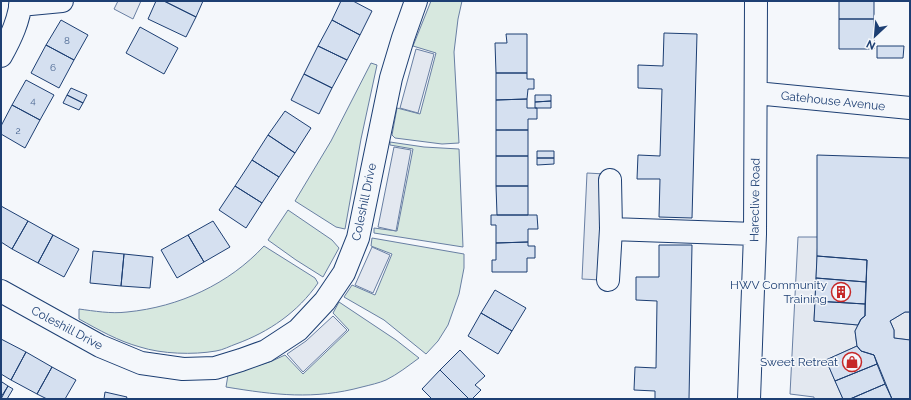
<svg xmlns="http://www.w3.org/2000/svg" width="911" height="400" font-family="Raleway,sans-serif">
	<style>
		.green { fill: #d7e8df; stroke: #687fa3 }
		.parking { fill: #e3e8f0; stroke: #687fa3 }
		.building { fill: #d5e0f0; stroke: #1d3f73 }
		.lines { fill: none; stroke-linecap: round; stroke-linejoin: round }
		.minor-casing { stroke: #1d3f73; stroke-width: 24 }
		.minor { stroke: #f4f7fb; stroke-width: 22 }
		.labels { text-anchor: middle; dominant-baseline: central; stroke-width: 3; stroke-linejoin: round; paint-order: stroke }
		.number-label { font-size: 10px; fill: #4b6792 }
		.street-label { font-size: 12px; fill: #1d3f73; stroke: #f4f7fb }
		.poi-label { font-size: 12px; fill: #1d3f73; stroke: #f4f7fb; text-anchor: end }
	</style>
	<rect width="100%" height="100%" fill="#f4f7fb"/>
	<path class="green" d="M431,1h31l-4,18 -4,33 5,91 -17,1 -47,-6 -3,-3 5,-27 23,6 16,-61 -23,-7z
		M371,63l6,2 -16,74 -16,90 -9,-2 -41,-26 36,-60z
		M390,142l34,5 35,2 4,98 -89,-14v-5l23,3 16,-82 -23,-4z
		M288,210l44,30 7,8 -16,29 -27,-17 -28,-20z
		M372,238l92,16v14l-5,26 -11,31 -10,16 -12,13 -42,-34 -40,-23 8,-12 23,10 17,-41 -21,-8z
		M264,246l51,32 3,5c-20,29 -49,49 -82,61 -6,2 -13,6 -20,7 -23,4 -54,3 -76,-4 -22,-6 -41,-17 -61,-28v-10c15,2 32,5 48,3 52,-5 102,-28 137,-66z
		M339,302l57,38 23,18c-11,8 -21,16 -33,22 -7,3 -16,5 -24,7 -48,13 -87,8 -136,0l2,-12 44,-14 13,-6 18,19 46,-44 -16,-17z"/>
	<path class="parking" d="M118,1h23l-8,18 -19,-10z
		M416,49l18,5 -16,59 -18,-5z
		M394,147l17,3 -15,81 -18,-4z
		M587,173l18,1 -4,106 -19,-1z
		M798,237h20l-4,84 44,4 -3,6 2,15 -31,14 17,39h-29v-2l-24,-3z
		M372,247l18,8 -17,38 -18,-8z
		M905,312h5v28l-16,-2v-8l-4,-9z
		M333,316l14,14 -44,42 -16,-18 19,-13z"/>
	<path class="building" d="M156,1h8l32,16 -10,20 -38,-18z
		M164,1h39l-7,16z
		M341,1h12l19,10 -12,24 -28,-15z
		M839,1h35v18h-35z
		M839,19h35v30h-35z
		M61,20l27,15 -14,25 -28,-15z
		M332,20l28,15 -13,25 -29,-14z
		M140,27l38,21 -14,26 -38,-21z
		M664,33l33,1 -5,184 -33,-1 1,-38h-23l1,-24 22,1 2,-67 -24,-1v-23l25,1z
		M506,34h21v39h-31l-1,-30h12z
		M46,45l28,15 -15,28 -28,-15z
		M318,46l29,14 -15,28 -28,-14z
		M877,46h27l-1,12h-26z
		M496,73h31v6h7v10h-6l-1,10 -31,1z
		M304,74l28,14 -13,26 -28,-14z
		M26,80l28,15 -14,25 -28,-15z
		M71,88l16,7 -4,8 -16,-8z
		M67,95l16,8 -4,7 -16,-7z
		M535,95h16v6l-16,1z
		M527,99v9h10v11h-9v11h-32v-30z
		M551,101v7h-16v-6z
		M12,105l28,15 -15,28 -24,-14v-8z
		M285,111l26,17 -16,25 -27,-18z
		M496,130h32v26h-32z
		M268,135l27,18 -16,24 -27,-17z
		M537,151h17v7h-17z
		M817,155l93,3v154h-5l-15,9 4,9v8l16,2v59h-18l-18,-44 -13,-4 -4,-5 -2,-15 6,-12 4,-3 2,-56 -50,-4z
		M496,156h32v30h-32z
		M537,158h17v6l-17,1z
		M252,160l27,17 -17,26 -27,-17z
		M235,186l27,17 -16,25 -27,-18z
		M496,186h32v29h-31z
		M1,206l27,15 -16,28 -11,-7z
		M491,215h46l1,14h-10v13l-32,1v-18h-5z
		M28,221l25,14 -15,28 -26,-14z
		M213,221l17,26 -26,15 -16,-27z
		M53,235l26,14 -15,28 -26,-14z
		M188,235l16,27 -27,16 -16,-28z
		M528,242v4h7v12h-8v14h-35v-12h4v-17z
		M659,245h33l-3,154h-34v-8l-21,-1 1,-23 21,1 1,-67 -21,-1v-23h23z
		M93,251l31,3 -3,32 -31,-3z
		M124,254l29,3 -3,31 -29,-2z
		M817,256l50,4 -1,22 -50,-4z
		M816,278l50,4 -1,22 -50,-3z
		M495,290l31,18 -14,23 -31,-18z
		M815,301l50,3v12l-4,3 -3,6 -44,-4z
		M481,313l31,18 -14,23 -30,-18z
		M1,339l25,13 -15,28 -10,-6z
		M857,346l4,5 13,4 3,9 -42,17 -9,-21z
		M460,350l25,26 -10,9 6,5 -9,9h-3l-29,-29z
		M26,352l26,15 -15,27 -26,-14z
		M877,364l8,20 -35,15h-7l-8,-18z
		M52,367l24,13 -11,19h-18l-10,-5z
		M440,370l29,29h-37l-10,-10z
		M2,382l6,4 -7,11v-13z
		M885,384l7,15h-42z
		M8,386l5,3 -6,10h-6z
		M105,392l22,5 -1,2h-22z"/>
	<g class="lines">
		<defs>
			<path id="minor" d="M20,5l42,-4
				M1,56c10,-18 18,-35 20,-55
				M756,93l154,15
				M611,229l144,5
				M608,280l3,-51 -1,-49
				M1,291l99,55 41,17 42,6 32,-1 26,-8 25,-9 32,-21 27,-29 19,-28 14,-35 33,-160 12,-40 13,-37
				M749,399l6,-165 1,-233"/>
		</defs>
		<use href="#minor" class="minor-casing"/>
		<use href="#minor" class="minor"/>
	</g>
	<defs>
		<symbol id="building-ring" viewBox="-11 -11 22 22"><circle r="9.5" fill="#f4f7fb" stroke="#c62828" stroke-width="1.5"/><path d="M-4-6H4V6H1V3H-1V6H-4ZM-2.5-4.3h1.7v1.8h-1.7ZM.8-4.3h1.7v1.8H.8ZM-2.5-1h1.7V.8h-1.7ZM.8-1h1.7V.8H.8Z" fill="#c62828"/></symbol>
		<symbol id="shop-ring" viewBox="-11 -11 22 22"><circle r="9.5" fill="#f4f7fb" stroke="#c62828" stroke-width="1.5"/><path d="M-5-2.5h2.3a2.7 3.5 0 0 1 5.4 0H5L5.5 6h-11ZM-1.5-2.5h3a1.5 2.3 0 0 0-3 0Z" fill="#c62828"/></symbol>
	</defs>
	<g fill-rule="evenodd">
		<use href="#building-ring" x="830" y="281" width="22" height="22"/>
		<use href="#shop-ring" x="841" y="351" width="22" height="22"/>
	</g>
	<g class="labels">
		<g class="number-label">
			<text x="67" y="40">8</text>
			<text x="53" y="67">6</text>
			<text x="33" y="100">4</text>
			<text x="18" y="130">2</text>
		</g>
		<g class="street-label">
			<text transform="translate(833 101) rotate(6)">Gatehouse Avenue</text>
			<text transform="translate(755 200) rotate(-89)">Hareclive Road</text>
			<text transform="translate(364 202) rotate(-78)">Coleshill Drive</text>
			<text transform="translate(67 328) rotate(28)">Coleshill Drive</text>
		</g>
		<g class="poi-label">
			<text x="827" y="285">HWV Community<tspan x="827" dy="14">Training</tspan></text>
			<text x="838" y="362">Sweet Retreat</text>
		</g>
	</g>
	<rect width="911" height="400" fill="none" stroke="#1d3f73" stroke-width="4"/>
	<g transform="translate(875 36) rotate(206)" stroke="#f4f7fb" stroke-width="3" paint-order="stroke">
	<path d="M0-3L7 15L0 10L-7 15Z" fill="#1d3f73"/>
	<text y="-6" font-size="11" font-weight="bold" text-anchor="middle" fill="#1d3f73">N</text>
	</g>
</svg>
